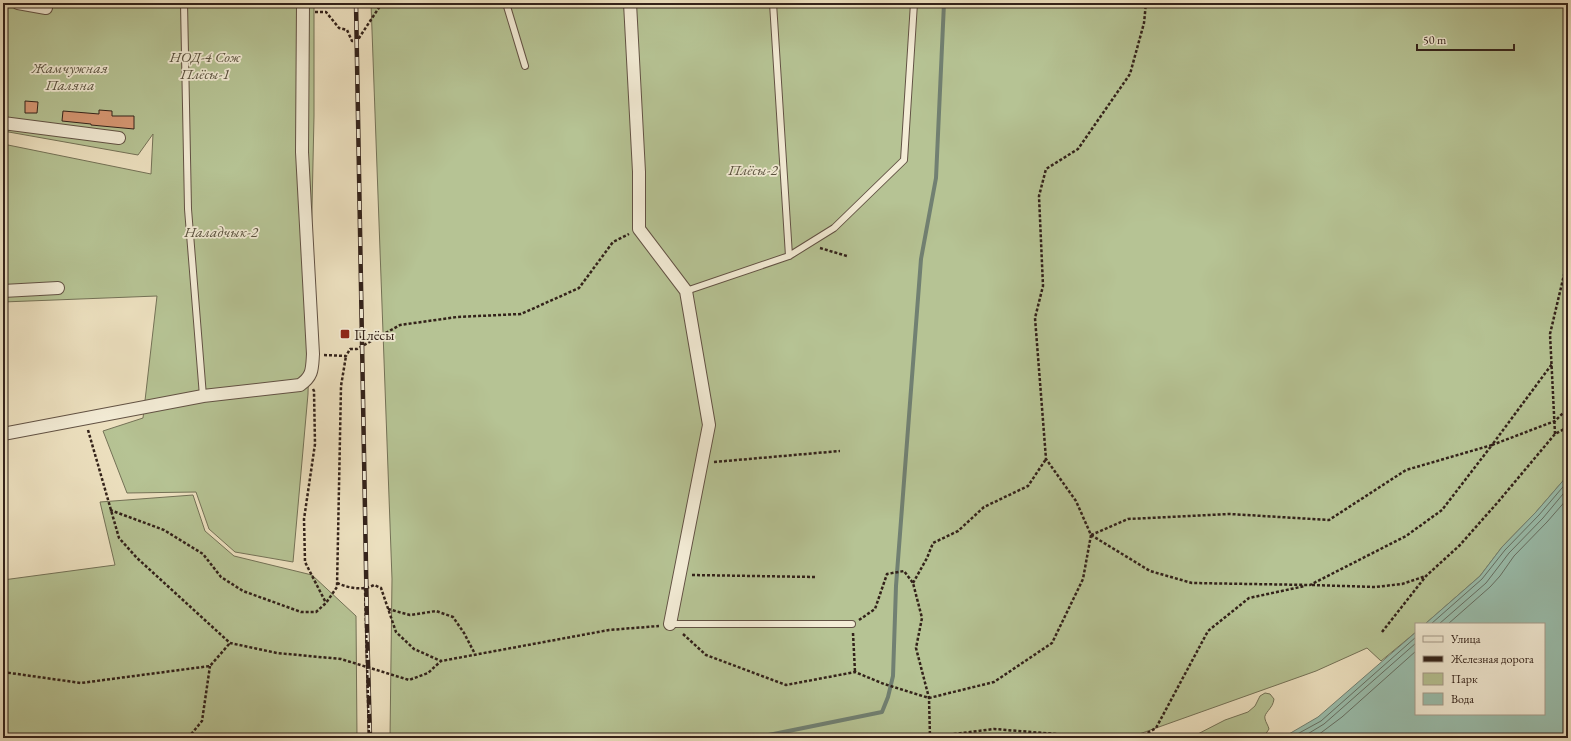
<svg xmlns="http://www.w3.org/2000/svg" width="1571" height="741" font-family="'EB Garamond',serif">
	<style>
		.green { fill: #b6c394; stroke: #747257 }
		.water { fill: #9abead; stroke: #718072 }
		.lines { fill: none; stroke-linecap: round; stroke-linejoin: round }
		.shore { stroke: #667064; stroke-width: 1 }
		.stream { stroke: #718072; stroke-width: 4 }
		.building { fill: #d79874; stroke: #33221a }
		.service-casing { stroke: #625244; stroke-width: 8 }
		.minor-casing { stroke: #625244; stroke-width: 14 }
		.path { stroke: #33221a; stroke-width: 2.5; stroke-dasharray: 3 2; stroke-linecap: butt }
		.service { stroke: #f3ecd6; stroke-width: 6 }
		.minor { stroke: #f3ecd6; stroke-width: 12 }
		.rail-casing { stroke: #33221a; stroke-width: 4.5 }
		.rail { stroke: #f3ecd6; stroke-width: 3; stroke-dasharray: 9; stroke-linecap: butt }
		.path-bridge { stroke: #33221a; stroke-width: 2.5; stroke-dasharray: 3 2; stroke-linecap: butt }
		.poi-dot { fill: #8f2418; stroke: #f3ecd6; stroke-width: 1.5 }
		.labels { text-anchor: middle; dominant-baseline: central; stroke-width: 3.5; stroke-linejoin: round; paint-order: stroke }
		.park-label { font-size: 15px; font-style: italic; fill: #5a523f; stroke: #f3ecd6 }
		.poi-label { font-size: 15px; fill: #33221a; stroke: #f3ecd6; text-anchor: start }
	</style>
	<rect width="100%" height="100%" fill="#ede1c0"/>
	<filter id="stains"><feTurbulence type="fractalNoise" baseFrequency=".005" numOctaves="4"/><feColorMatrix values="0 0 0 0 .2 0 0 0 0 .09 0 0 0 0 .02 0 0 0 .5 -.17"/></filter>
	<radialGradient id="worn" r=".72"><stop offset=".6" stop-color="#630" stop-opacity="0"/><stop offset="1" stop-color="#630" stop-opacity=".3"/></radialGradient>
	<path class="green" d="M3,3h311v113l-6,278 -15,168 -58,-10 -26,-23 -13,-37 -69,1 -24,-62 40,-13 14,-122 -154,6v-158l148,30 2,-40 -15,21 -135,-24z
		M371,3h1197v472l-32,37 -34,35 -22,29 -55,48h-9v8l-35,29 -14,-13 -51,23 -188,67h-738l2,-159z
		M193,495l12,36 29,25 78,19 44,41 1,122h-354v-158l112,-15 -15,-63z
		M1265,693l5,1 4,5c-1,10 -11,14 -9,20 1,4 3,6 4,10l-4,6c-7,3 -11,-3 -18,-1l-2,4h-55l35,-18 23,-8 7,-6 5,-10z"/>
	<path class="water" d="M1568,475v263h-286l36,-21 98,-85v82h128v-90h-119l55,-48 22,-29 34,-35z"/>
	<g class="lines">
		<path class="shore" d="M1431,624l51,-45 23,-29 34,-35 29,-34
			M1439,624l47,-41 23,-30 34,-35 25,-30
			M1448,624l42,-37 10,-11 14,-20 33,-34 21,-24
			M1290,738l31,-17 95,-84
			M1301,738l23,-14 92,-81
			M1314,738l28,-21 74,-66"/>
		<path class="stream" d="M754,738l128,-26 6,-15 5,-21 3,-90 25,-327 15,-81 8,-175"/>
	</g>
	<path class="building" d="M25,101l13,1 -1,11h-12z
		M99,110l13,1v5h22v13l-43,-4v-1l-29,-3 1,-10 36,3z"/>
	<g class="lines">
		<defs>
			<path id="service" d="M184,3l4,206 15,187
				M506,3l19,63
				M773,3l16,253
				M686,291l103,-35 45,-28 70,-68 10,-157
				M670,624h182"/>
			<path id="minor" d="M18,3l28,5
				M630,3l9,169v57l47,62 23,134 -39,199
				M3,123l116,15
				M3,291l55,-3
				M3,434l200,-38 97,-11c13,-9 12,-16 13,-31l-11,-202 1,-149"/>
		</defs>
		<use href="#service" class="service-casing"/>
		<use href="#minor" class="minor-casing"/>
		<path class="path" d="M315,12h11l13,16 8,2 5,11h5l25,-38
			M820,248l27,8
			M324,355l22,1 4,-7h7l43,-24 57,-8 64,-3 58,-26 34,-46 16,-8
			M313,389l1,2 1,53 -11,75 1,43 21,41
			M88,430l31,108 18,20 93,85 47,10 64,6 68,21 19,-7 13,-12 168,-31 50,-4
			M1555,434l-5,-100 18,-76
			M714,462l126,-11
			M110,510l54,20 39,24 18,23 22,14 58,21h15l10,-9 11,-16 4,-201 5,-30
			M1091,535l59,36 42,12 118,2 96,-49 36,-26 50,-65 63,-24 13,-13
			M1091,535l37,-16 102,-5 99,6 77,-50 86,-25 60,-81
			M692,575l123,2
			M337,583c12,5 25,8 37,2l7,3 15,44 18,17 27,12
			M913,583l14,-25 6,-15 25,-12 26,-24 44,-21 18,-27
			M1312,585l63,2 27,-3 24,-8
			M365,588l1,37
			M388,609l22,6 26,-4 17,6 11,16 11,21
			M859,620l16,-11 12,-35 17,-3 9,12 9,35 -6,30 13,50 1,39 64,-8 112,9
			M1382,632l44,-56 34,-31 38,-43 57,-68 13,-7
			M853,633l2,39
			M683,634l23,21 80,30 69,-13 29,12 45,14 65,-16 58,-39 31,-64 8,-44 -15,-34 -30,-42 -11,-141 8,-32 -4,-90 7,-27 32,-20 52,-75 14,-51 2,-20
			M3,672l78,11 129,-17 20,-23
			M188,738l14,-17 8,-55
			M1139,738l17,-10 52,-97 41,-33 56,-12"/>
		<use href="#service" class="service"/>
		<use href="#minor" class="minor"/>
		<defs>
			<path id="rail" d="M356,3l11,621 3,114"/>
		</defs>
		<use href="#rail" class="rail-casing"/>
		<use href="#rail" class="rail"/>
		<path class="path-bridge" d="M366,625l3,113"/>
	</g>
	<rect class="poi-dot" x="340" y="329" width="10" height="10" rx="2"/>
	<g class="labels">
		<g class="park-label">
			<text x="205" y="56">НОД-4 Сож<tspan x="205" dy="17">Плёсы-1</tspan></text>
			<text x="70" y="67">Жамчужная<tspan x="70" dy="17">Паляна</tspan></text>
			<text x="753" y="169">Плёсы-2</text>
			<text x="221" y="231">Наладчык-2</text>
		</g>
		<g class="poi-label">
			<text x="354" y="334">Плёсы</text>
		</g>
	</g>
	<rect width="1571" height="741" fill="none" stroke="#ede1c0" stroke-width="16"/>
	<rect x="4" y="4" width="1563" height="733" fill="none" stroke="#33221a" stroke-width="2"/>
	<rect x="8" y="8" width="1555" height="725" fill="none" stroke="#33221a"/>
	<rect x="1415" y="623" width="130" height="92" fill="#f3ecd6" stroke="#a69b8b"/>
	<rect x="1423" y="636" width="20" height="6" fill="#f3ecd6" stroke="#a69b8b"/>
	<text x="1451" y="643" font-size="12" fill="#33221a">Улица</text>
	<rect x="1423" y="656" width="20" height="6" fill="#33221a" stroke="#a69b8b"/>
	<text x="1451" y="663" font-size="12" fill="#33221a">Железная дорога</text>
	<rect x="1423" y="673" width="20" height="12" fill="#b6c394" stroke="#a69b8b"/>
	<text x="1451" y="683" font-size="12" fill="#33221a">Парк</text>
	<rect x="1423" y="693" width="20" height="12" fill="#9abead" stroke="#a69b8b"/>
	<text x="1451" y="703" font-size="12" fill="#33221a">Вода</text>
	<path d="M1417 44v6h97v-6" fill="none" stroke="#33221a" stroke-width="2"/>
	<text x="1423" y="44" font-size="12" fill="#33221a" stroke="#f3ecd6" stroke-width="3" paint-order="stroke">50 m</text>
	<rect width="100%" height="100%" filter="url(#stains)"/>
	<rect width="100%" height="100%" fill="url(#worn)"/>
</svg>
